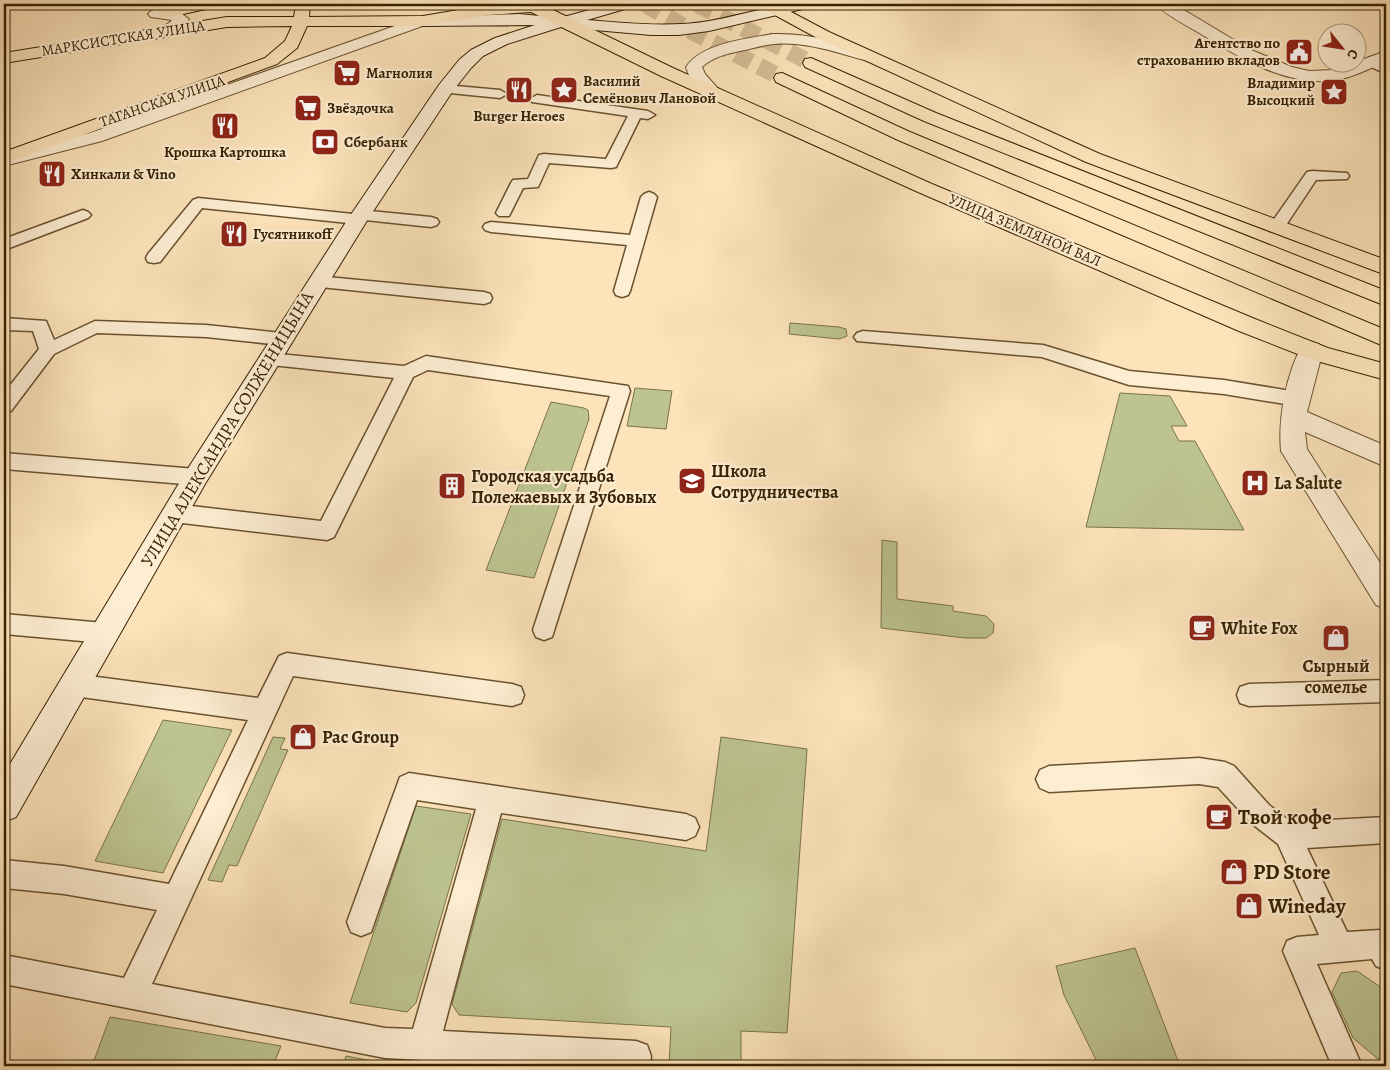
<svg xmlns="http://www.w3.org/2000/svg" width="1390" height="1070" font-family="Alegreya,serif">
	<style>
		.green { fill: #bdc491; stroke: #7a7348 }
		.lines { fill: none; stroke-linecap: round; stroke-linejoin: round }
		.primary-tunnel { stroke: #d5bc95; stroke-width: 17; stroke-dasharray: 17 9; stroke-linecap: butt }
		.service-casing { stroke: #69522e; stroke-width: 3 }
		.minor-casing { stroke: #69522e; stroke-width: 2 }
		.secondary-casing { stroke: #382200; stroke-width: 2 }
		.primary-casing { stroke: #382200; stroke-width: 2 }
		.service { fill: #fdedd2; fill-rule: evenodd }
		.minor { fill: #fdedd2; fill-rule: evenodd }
		.secondary { fill: #fdedd2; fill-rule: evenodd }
		.primary { fill: #fce3ba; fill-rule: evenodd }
		.labels { text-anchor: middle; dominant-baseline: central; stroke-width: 4.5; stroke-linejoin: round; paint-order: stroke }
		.far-street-label { font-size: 15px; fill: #382200; stroke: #fdedd2 }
		.far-poi-label { font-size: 15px; font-weight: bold; fill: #382200; stroke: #fdedd2; text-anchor: start }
		.street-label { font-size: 18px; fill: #382200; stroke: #fdedd2 }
		.poi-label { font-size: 18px; font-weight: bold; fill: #382200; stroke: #fdedd2; text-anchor: start }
		.near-poi-label { font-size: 21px; font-weight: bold; fill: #382200; stroke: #fdedd2; text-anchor: start }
	</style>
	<rect width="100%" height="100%" fill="#fce3ba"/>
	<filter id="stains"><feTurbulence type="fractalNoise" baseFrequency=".004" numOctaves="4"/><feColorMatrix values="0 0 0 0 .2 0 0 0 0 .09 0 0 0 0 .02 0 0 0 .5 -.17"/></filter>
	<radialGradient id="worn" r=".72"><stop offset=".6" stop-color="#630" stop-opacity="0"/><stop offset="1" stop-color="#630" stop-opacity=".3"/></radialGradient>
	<path class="green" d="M790,323l49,4 7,2 1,7 -8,3 -50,-5z
		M635,388l37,3 -6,38 -39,-3z
		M1120,393l50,3 17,30h-16l8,15h16l49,89 -158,-3z
		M551,402l33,6 4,2 1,9 -55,159 -48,-8z
		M882,540l15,2v57l56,7v5l33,5 8,8 -1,9 -7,5h-21l-84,-10z
		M163,720l69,10 -69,143 -68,-12z
		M273,737l12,1 -5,11 8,1 -51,116 -8,-1 -7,17 -14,-2z
		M721,737l86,12 -20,284 -46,-2v35h-72l2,-39 -212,-12 -7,-11 50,-185 204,32z
		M416,806l55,8 -55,189 -9,9 -57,-9z
		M1135,948l45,118h-81l-35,-71 -8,-29z
		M1357,971l25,17 4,8v63h-8l-25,-21 -21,-46 9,-19z
		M110,1017l171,29 -8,20h-181z
		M346,1056l53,10h-56z"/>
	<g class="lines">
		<path class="primary-tunnel" d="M645,4l48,28 89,46
			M697,4l114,59"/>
		<defs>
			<path id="service" d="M1370,57l16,8v9l-21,-10 -1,-3z
				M445,85l55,5 7,4 -7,4 -60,-6 -2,-3z
				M537,95l111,16 7,4 -7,4 -8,-1 -24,49 -5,1 -62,-5 -11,24 -15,1 -14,28h-10l-3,-3 15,-30 2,-3 15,-1 11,-24 5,-1 62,5 22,-43 -96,-14 -2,-3z
				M1312,171l35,2 2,3 -2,3 -31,1 -34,51h-12l-2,-3 2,-3 37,-53z
				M649,192l5,2 3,3 -27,94 -2,4 -6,2 -6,-2 -2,-4 13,-46 -136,-13 -6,-2 -2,-3 2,-3 6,-2 139,13 11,-38 3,-3z
				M198,198l155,16 7,-4 71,7 6,2 2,3 -2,3 -6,2 -66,-7 -7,4 -156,-16 -42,54 -6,1 -6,-1 -2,-4 2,-4 45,-54z
				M83,210l5,2 3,3 -3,3 -84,32v-11z
				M317,276l167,16 6,2 2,4 -2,4 -6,2 -173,-18 -2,-4 2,-4z
				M4,318l42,3 8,19 41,-19 111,4 75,8 6,2 3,4 -3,4 -6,2 -75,-8 -109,-4 -43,21 -43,57 -7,2v-20l35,-44 -6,-18 -29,-1z
				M863,331l180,14 86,26 95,9 73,12 7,2 2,5 -2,5 -7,2 -73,-12 -95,-9 -87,-28 -185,-16 -3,-4 3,-4z
				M268,353l136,13 22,-10 202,30 2,5 -78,246 -8,3 -8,-3 -3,-7 77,-234 -182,-26 -15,7 -79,160 -7,3 -153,-18 -7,-3 -3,-6 3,-6 7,-3 147,17 73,-143 -132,-14 -3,-5 3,-5z
				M4,453l192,16 7,2 3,6 -3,6 -7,2 -192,-16z
				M4,614l100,9 8,3 4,7 -4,7 -8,3 -100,-9z
				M287,653l225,31 9,3 3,8 -3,8 -9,3 -219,-30 -141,308 233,44 28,1 63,-220 -59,-9 -46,132 -10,4 -10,-4 -4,-10 53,-145 9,-4 277,41 9,4 4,9 -4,9 -9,4 -185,-27 -58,218 193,10 11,4 4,11 -1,10h-111l-154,-8 -381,-74v-29l120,23 33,-68 -93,-16 -60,-6v-28l60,6 105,18 79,-164 -174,-24 -8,-3 -4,-8 4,-8 8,-3 184,24 21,-42z
				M1386,680v22l-137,4 -9,-3 -3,-8 3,-8 9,-3z
				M1199,758l26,4 9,4 35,39 22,17 95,-5v26l-79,5 40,84 33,-2 6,2v38l-10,-4 -4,-7 -55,5 45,102h-30l-49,-115 4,-10 10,-4 22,-2 -41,-91 -27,-21 -33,-36 -19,-3 -150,8 -9,-4 -4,-9 4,-9 9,-4z"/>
			<path id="minor" d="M1156,4h18l75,45 43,18 17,4 25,-1 52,-19v11c-18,7 -38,18 -58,19 -46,3 -90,-24 -127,-47 -12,-7 -37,-20 -45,-30z
				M156,9l22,2 11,8c-8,11 -20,21 -35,17l-2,-3c5,-7 15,-6 20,-13l-21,-3 -3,-3 3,-3z
				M423,16l5,2 3,3 -3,3 -326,117 -98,25v-12l86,-21z
				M773,34c35,-1 68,8 101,19l2,3 -2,3 -6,2c-31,-8 -61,-20 -94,-17 -11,1 -22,5 -34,7 -14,3 -27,6 -38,16l3,7 16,18 -3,4c-16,4 -28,-15 -32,-29 16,-24 60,-28 87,-33z
				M1311,342l8,2 4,6 -16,62 79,34v21l-81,-35 2,17 79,123v37l-10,-4 -95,-154c-3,-32 5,-78 22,-107z"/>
			<path id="secondary" d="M611,4h24l-3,3 -45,13c41,3 81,8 122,1 35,-6 69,-19 105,-17l-3,3 -102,24 -30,4h-28l-90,-8 -54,17 -24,12 -12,12 -19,24 -84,127 -163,265 -189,333 -12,5v-48l183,-304 161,-251 91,-134 20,-25 12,-10 24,-12 40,-13 -112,1 -5,-2 -3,-3 3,-3 101,-4 41,4z"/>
			<path id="primary" d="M188,4h30l-3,3 -50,11 -5,-2 -3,-3 3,-3z
				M296,4h14l-1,13 114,-1 65,-11 64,-1 2,2 -3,3 122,59 259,116 323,135 73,29 58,16v16l-73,-20 -74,-29 -321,-139 -257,-116 -130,-64 -43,3 -65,11h-116l-10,22 -20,16 -273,100v-12l261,-94 20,-17 7,-15 -65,1 -223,36v-10l223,-36h67z
				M757,4h19l53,28 271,122 286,106v15l-300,-113 -269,-124 -57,-31z
				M811,58l125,55 450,178v15l-462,-185 -119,-54 -2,-4 2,-4z
				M782,73l128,59 476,198v17l-488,-207 -122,-58 -2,-4 2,-4z"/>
		</defs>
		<use href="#service" class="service-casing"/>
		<use href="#minor" class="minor-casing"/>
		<use href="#secondary" class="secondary-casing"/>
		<use href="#primary" class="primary-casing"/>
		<use href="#service" class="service"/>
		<use href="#minor" class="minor"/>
		<use href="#secondary" class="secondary"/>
		<use href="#primary" class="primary"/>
	</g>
	<defs>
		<symbol id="civic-square" viewBox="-11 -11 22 22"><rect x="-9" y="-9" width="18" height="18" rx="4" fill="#8f2418" stroke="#fdedd2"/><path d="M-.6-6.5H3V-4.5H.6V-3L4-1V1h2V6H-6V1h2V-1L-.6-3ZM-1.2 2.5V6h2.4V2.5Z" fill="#fff"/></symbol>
		<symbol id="supermarket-square" viewBox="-11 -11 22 22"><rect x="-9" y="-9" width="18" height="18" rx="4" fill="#8f2418" stroke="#fdedd2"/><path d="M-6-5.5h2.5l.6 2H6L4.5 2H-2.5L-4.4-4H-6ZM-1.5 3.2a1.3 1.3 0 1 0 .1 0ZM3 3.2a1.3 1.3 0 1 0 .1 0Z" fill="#fff"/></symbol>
		<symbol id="restaurant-square" viewBox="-11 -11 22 22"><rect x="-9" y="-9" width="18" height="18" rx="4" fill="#8f2418" stroke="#fdedd2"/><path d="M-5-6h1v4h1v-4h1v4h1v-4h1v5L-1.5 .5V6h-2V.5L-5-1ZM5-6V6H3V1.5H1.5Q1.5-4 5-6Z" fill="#fff"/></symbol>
		<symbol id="sight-square" viewBox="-11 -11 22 22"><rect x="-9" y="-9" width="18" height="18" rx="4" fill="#8f2418" stroke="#fdedd2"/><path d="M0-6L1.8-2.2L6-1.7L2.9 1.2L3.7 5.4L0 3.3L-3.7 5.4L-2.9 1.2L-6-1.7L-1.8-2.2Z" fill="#fff"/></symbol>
		<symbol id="bank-square" viewBox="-11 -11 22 22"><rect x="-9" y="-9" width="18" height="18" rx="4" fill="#8f2418" stroke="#fdedd2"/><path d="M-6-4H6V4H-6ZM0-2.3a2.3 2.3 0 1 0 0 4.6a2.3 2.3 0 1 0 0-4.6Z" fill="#fff"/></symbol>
		<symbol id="school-square" viewBox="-11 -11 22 22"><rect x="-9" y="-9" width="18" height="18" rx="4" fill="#8f2418" stroke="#fdedd2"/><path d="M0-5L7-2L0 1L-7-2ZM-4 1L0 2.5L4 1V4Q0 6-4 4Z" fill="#fff"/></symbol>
		<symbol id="hospital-square" viewBox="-11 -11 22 22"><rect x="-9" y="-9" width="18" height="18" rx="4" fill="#8f2418" stroke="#fdedd2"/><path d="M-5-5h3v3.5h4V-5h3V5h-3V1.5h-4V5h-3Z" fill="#fff"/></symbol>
		<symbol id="building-square" viewBox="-11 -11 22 22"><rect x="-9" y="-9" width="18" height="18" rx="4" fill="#8f2418" stroke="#fdedd2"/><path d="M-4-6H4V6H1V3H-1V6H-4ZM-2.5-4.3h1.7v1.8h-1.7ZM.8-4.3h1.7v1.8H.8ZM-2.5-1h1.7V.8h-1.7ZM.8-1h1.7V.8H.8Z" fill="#fff"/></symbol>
		<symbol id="cafe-square" viewBox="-11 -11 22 22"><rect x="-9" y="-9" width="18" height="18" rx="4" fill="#8f2418" stroke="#fdedd2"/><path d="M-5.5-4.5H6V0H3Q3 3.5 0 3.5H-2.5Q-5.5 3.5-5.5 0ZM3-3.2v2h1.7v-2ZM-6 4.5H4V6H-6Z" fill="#fff"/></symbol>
		<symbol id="shop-square" viewBox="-11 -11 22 22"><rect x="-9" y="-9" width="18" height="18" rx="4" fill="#8f2418" stroke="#fdedd2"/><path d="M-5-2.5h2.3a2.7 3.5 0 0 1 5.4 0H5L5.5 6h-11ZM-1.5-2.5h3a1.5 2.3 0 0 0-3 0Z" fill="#fff"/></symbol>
	</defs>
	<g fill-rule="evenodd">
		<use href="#civic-square" x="1283" y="36" width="32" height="32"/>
		<use href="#supermarket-square" x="331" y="57" width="32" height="32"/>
		<use href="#restaurant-square" x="503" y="74" width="32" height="32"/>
		<use href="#sight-square" x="548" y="74" width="32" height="32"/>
		<use href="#sight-square" x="1318" y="76" width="32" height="32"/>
		<use href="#supermarket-square" x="292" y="92" width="32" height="32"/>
		<use href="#restaurant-square" x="209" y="110" width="32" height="32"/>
		<use href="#bank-square" x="309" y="126" width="32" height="32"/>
		<use href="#restaurant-square" x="36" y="158" width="32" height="32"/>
		<use href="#restaurant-square" x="218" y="218" width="32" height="32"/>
		<use href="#school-square" x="676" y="465" width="32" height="32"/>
		<use href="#hospital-square" x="1239" y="467" width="32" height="32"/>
		<use href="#building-square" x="436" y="470" width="32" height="32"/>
		<use href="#cafe-square" x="1186" y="612" width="32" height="32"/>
		<use href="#shop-square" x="1320" y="622" width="32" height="32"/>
		<use href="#shop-square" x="287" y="721" width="32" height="32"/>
		<use href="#cafe-square" x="1203" y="801" width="32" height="32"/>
		<use href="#shop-square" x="1218" y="856" width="32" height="32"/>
		<use href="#shop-square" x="1233" y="890" width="32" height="32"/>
	</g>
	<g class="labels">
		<g class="far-street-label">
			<text transform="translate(123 38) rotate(-9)">МАРКСИСТСКАЯ УЛИЦА</text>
			<text transform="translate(162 101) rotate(-19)">ТАГАНСКАЯ УЛИЦА</text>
			<text transform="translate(1025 230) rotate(23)">УЛИЦА ЗЕМЛЯНОЙ ВАЛ</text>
		</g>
		<g class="far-poi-label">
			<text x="1280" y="43" text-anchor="end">Агентство по<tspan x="1280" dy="17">страхованию вкладов</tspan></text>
			<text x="366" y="73">Магнолия</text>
			<text x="583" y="81">Василий<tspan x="583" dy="17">Семёнович Лановой</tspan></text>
			<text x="1315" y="83" text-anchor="end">Владимир<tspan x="1315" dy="17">Высоцкий</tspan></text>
			<text x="327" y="108">Звёздочка</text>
			<text x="519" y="116" text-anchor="middle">Burger Heroes</text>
			<text x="344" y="142">Сбербанк</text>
			<text x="225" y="152" text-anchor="middle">Крошка Картошка</text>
			<text x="71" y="174">Хинкали &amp; Vino</text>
			<text x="253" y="234">Гусятникоff</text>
		</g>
		<g class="street-label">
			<text transform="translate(227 429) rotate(-59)">УЛИЦА АЛЕКСАНДРА СОЛЖЕНИЦЫНА</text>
		</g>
		<g class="poi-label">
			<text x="711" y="471">Школа<tspan x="711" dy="21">Сотрудничества</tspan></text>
			<text x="471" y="476">Городская усадьба<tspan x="471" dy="21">Полежаевых и Зубовых</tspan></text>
			<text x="1274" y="483">La Salute</text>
			<text x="1221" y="628">White Fox</text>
			<text x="1336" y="666" text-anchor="middle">Сырный<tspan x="1336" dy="21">сомелье</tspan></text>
			<text x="322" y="737">Pac Group</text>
		</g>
		<g class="near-poi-label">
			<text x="1238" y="817">Твой кофе</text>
			<text x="1253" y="872">PD Store</text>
			<text x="1268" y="906">Wineday</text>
		</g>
	</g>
	<rect width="1390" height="1070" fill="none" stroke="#fce3ba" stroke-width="20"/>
	<rect x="5" y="5" width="1380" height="1060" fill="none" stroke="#382200" stroke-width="2.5"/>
	<rect x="10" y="10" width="1370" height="1050" fill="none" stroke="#382200"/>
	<g transform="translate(1342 48) rotate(120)"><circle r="24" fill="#fdedd2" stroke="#ae9c7e"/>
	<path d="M0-4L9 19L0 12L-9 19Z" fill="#8f2418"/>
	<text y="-8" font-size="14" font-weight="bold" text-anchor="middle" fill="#382200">С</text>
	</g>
	<rect width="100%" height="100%" filter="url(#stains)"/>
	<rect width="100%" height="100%" fill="url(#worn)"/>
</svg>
